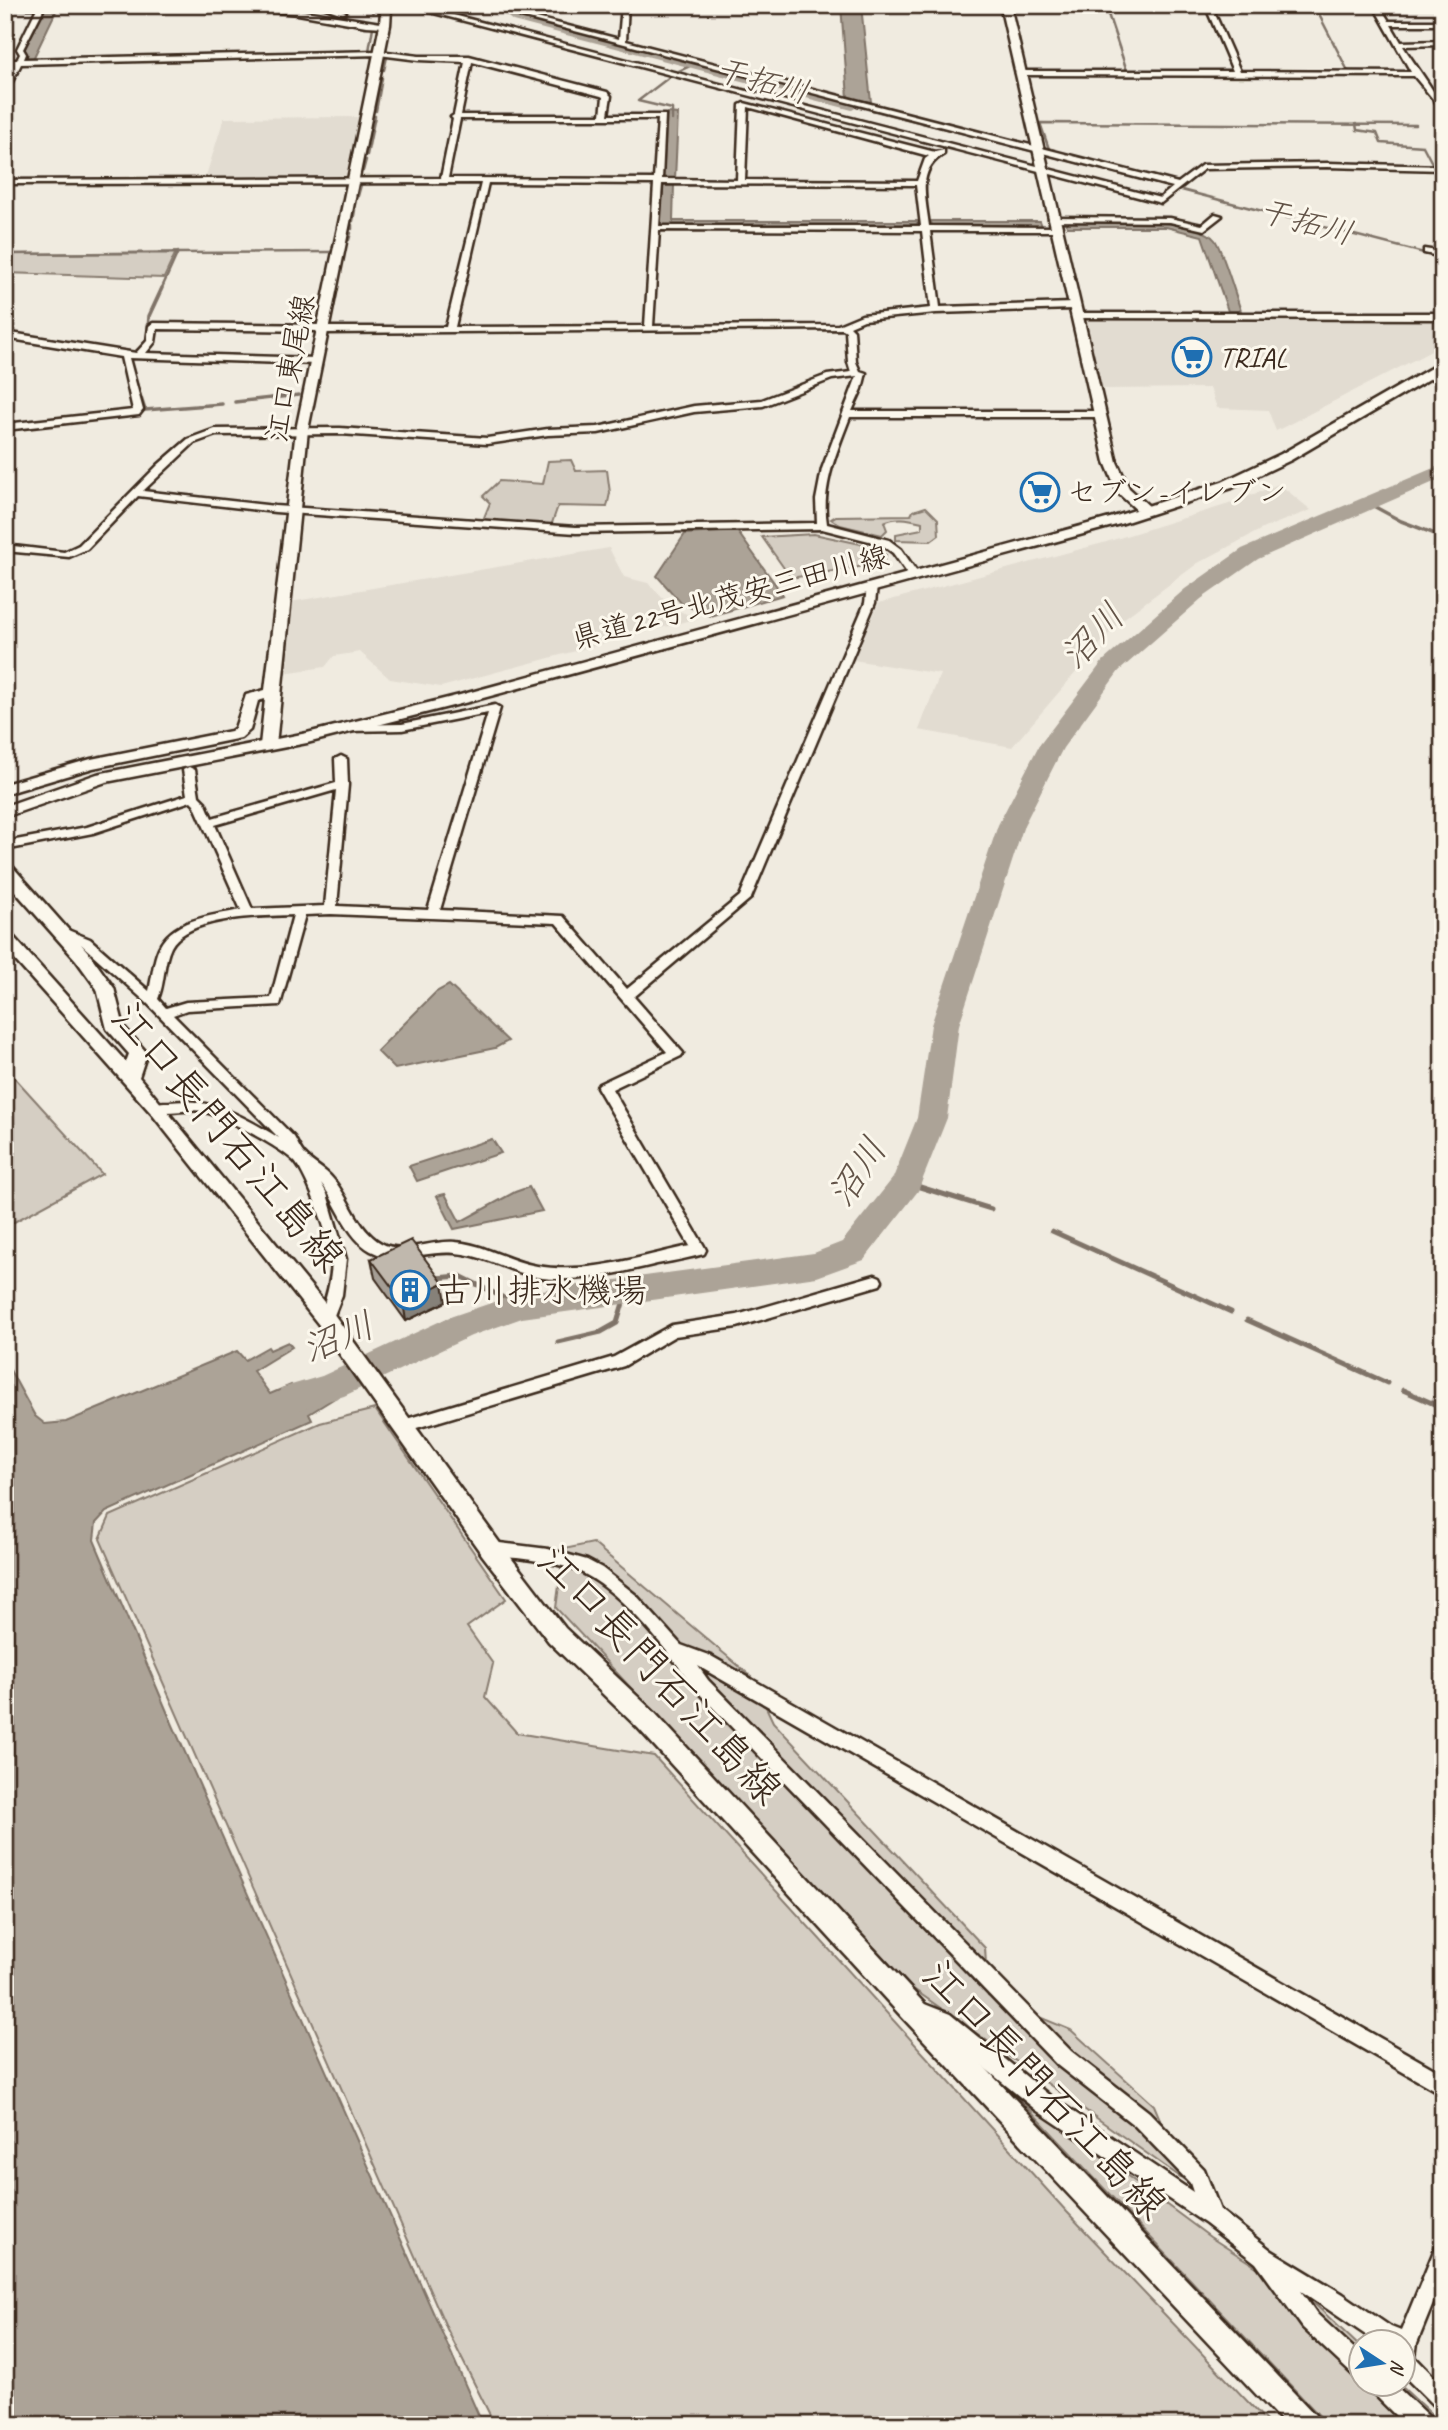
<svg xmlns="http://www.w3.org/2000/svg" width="1448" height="2430" font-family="Caveat,'Klee One',sans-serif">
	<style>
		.built { fill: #e2dcd1 }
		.green { fill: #d5cec3; stroke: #887c70; stroke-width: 2 }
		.water { fill: #aca397; stroke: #7f7367; stroke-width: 2 }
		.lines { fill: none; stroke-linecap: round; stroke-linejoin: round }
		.stream-far2 { stroke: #7f7367; stroke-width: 2.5 }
		.stream-far1 { stroke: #7f7367; stroke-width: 3.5 }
		.stream { stroke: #7f7367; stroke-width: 5 }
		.river { fill: #aca397; fill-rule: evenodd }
		.street-casing { stroke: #3b2a1e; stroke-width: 5 }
		.secondary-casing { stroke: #3b2a1e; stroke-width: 5 }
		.primary-casing { stroke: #3b2a1e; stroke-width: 5 }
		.street { fill: #fbf7ec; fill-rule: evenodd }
		.secondary { fill: #fbf7ec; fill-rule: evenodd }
		.primary { fill: #fbf7ec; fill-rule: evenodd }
		.wall { fill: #a59e95; stroke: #3b2a1e; stroke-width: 2 }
		.shaded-wall { fill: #868179; stroke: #3b2a1e; stroke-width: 2 }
		.building { fill: #c0b8ad; stroke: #3b2a1e; stroke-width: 2 }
		.labels { text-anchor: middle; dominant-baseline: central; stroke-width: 6; stroke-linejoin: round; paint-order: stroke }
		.far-poi-label { font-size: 30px; fill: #3b2a1e; stroke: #fbf7ec; text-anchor: start }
		.far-street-label { font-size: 30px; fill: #3b2a1e; stroke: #fbf7ec }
		.far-water-label { font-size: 32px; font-style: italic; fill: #635448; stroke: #fbf7ec }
		.poi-label { font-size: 35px; fill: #3b2a1e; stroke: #fbf7ec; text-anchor: start }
		.water-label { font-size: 37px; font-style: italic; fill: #635448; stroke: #fbf7ec }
		.near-street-label { font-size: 42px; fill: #3b2a1e; stroke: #fbf7ec }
	</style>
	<rect width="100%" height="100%" fill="#f0ebe0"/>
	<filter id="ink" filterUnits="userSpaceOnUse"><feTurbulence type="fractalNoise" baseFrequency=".0143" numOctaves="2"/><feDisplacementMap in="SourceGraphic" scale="14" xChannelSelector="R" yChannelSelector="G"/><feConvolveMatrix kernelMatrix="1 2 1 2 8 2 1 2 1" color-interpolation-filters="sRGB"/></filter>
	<g filter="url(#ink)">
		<path class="built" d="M358,117l-11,61 -142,1 19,-61z
			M1437,317l6,12v16l-167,86 -8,-21 -51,-2 -7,-20 -108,1 -18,-71z
			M1279,484l32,26 -47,18 -66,35 -79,59 -107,125 -93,-17 21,-56 -87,-14 26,-57 224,-60 126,-39z
			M609,548l15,29 24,6 25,26 25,9 -257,69 -51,-8 -30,-27 -26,4 -9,11 -42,6 7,-71z"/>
		<path class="green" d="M176,252l-12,26 -159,-5 2,-19z
			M571,460l5,11 31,-1 3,23 -3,14 -49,-1 -7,20 -68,-6 7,-17 -7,-7 16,-15 44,3 5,-23z
			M926,507l12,12 1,16 -8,6 -35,-1v-6l26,-5v-7c-13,-3 -25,-6 -38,0l3,8 -5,5 -42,-10 -9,-6 5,-3 75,-1 2,-4z
			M814,534l56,12 16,9 -3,8 -92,15 -29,-41z
			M5,1067l97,107 -97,53z
			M375,1409l131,190 -39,28 26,37 -8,33 32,36 137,23 413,456 203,213h-775l-48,-96 -347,-790 10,-23 210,-93z
			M593,1543l159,134 21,45 212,226 3,48 83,34 83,75 32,76 -274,-193 -356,-380 8,-59z
			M1010,2089l200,148 107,69 43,41v37l40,1 43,40h-115z"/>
		<path class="water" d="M841,5h20l10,97 -23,-4z
			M44,9h13l-24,50h-10l2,-11z
			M667,113l11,1 -3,65h-12z
			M663,185h11l-1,36h244l1,5h-258z
			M931,221h109l2,5h-110z
			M1066,222c30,0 130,-7 149,18 7,9 21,57 26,71h-13l-26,-75 -36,-9h-99z
			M737,531l46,64 -72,21 -29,-12 -25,-28 28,-42z
			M449,985l59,56 -13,7 -100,21 -18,-18 59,-59z
			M492,1139l9,14 -84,28 -8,-15z
			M529,1187l13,24 -88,18 -17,-33 8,-2 15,28 55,-30z
			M288,1342l4,5 -39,24 17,23 21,-9 3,4 15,-2 18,-9 11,18 -29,18 3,6 -206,92 -10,11 -2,17 74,174 315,711h-478v-1064l30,55 10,8 21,-2 171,-71 8,9 23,-13 2,3z"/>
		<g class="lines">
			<path class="stream-far2" d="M361,5l8,2 4,6
				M1105,5l22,66
				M1314,5l34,66
				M369,51l4,-24
				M368,56l3,1
				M384,70l3,-13
				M677,72l17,-8
				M672,75l-34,26 34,8v11
				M852,105l176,45
				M376,111l6,-33
				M1356,124l1,6 20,3 4,10 42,3 10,19h10
				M1049,149l-9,-26 376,2
				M367,155l8,-39
				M1047,155l396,103
				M363,171l3,-11
				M358,196l3,-11
				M353,221l2,-11
				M352,225v4
				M349,240l2,-7
				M5,254l326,-2
				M161,290l17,-38"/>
			<path class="stream-far1" d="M147,342l2,-26 13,-28
				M133,354l8,-7
				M131,367l14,43 77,-6
				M235,402l64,-7
				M1366,502l35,19 42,16"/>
			<path class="stream" d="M907,1183l84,26
				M1052,1231l179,81
				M435,1278l25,-2 60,30
				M1247,1320l140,63
				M558,1342l43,-10 16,-9 9,-30
				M1403,1390l40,18"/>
			<path class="river" d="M492,5h17l14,10 335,87 2,3 -8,5 -339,-89z
				M1443,464v14l-185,81 -57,40 -82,72 -56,77 -39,77 -65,200 -12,93 -29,73 -54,69 -47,17 -295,41 -51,18 -127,60 -51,16 -12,-4 -5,-10 5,-10 41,-12 125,-58 73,-25 294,-40 28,-11 51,-64 24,-60 14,-93 67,-200 40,-78 65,-86 82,-72 57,-40z"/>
			<defs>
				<path id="street" d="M5,5h240l53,5 89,14 -2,3 -19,-1 -68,-12 -78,-7 -176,1 -21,41 3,5 -2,5 355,-8 40,5h50l138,36 4,4 -3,19h57l-3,64 75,1 3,-75 4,-2 191,49 9,-2v4c-28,16 -18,45 -15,72l126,1 4,2 -4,2h-125l10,76 133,-4 4,3 -4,3 -137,4 -72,7 -14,6 4,4 2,32 4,9 6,2 -4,16 -10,22h247l5,3 -5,3h-249c-13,34 -29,70 -23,107l62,16 12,9 18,26 -5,3 -4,-1 -17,-24 -12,-9 -59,-15 -246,4 -301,-21 -137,-16 -51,53 -18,8 -64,-6v-6l59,7 15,-7 79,-80 30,-26 27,-10 125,-1 147,10 61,-9 50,-2 96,-21 68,-6 65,-25 24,-3 -3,-10 -2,-31 -3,-2 -520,4 -4,-2 -162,-2 -2,13 -9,11 171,5 4,3 -4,3 -188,-6 14,52 -4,5 -134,15v-6l128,-14 -12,-53 -116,-19v-6l131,21 11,-12 2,-15 4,-3 171,2 4,2h118l35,-144 -476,1v-4l436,-2 12,-59 -2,-2 3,-2 11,-53 -46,-2 -40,-5 -358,9 -12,24 -4,2v-9l9,-17h-9v-4h12l3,-6 -3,-5 20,-41h-32zM472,62l129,34 2,1 -2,18h-140zM748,107l181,49 -4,3 -8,22 -172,-1zM460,119h198l-4,60 -206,-1zM488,183l166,1 -9,142 -190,1zM662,184l254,1 5,41h-262zM659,230l263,1 9,77 -69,7 -24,10 -185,1zM857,376l-35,93 -6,31 1,23 -241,4 -301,-21 -132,-15 51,-48 22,-8 124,-1 147,10 61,-9 50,-2 96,-21 69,-6 69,-27z
					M316,5h11l19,7 -3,2z
					M403,5h12l745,193 13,-11 -652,-170 -16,-12h8l12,10 94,24 3,-34h6l-2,36 552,142 24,-18 125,-2 116,3v4l-116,-3 -123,2 -43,34z
					M1205,5h6l29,66 171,1 -38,-67h6l10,16h54v4h-52l10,17 42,-1v4l-40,1c8,13 40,56 40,65l-29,-35 -394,-1 -4,-2 4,-2h213z
					M1215,214l7,2 -18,14 -34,-8 -117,-1 -4,-2 4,-2 117,1 32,7z
					M1424,249l19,3v5l-19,-4z
					M1076,313h367v6l-370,-1v-4z
					M872,584l5,3 -2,16 -124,295 -117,99 49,56 -2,3 -69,33 92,157 2,4 -2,4c-15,4 -31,7 -47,10 -38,9 -81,20 -121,13 -28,-6 -52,-22 -81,-24 -28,-3 -57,12 -84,-2 -25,-14 -33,-47 -50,-68l6,11 19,65 -4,36 -11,28h-10l-2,-4c7,-19 12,-37 13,-57 0,-19 -24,-85 -37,-100 -13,-14 -74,-47 -93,-51 -14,-3 -44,6 -52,-3 6,-6 12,-6 20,-6 41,-5 76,16 109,36l-132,-135 -65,-58 -30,-15 6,-4 32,13 59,52c3,-13 4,-26 8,-38 11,-34 54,-37 84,-43l-47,-106 -3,-3 -98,32 -88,17v-8l82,-15 100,-32 -4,-25 6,-3 6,3 4,26 6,6 7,16 124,-35 -1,-24 6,-3 6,3 1,26 -11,121 91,4 60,-197 -86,17 -53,1 -6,-3 6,-3 53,-1 93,-19 5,3 -60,202 123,6 64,73 113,-93 125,-293 2,-16zM336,790l-11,116 -73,3 -37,-84zM331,914l225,9 111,129 -68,32 -2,3 93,159c-49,10 -103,29 -153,20 -29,-5 -53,-22 -82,-24 -24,-2 -53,13 -74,1 -24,-14 -31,-44 -48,-64 -8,-10 -20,-15 -28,-24 -5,-5 -8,-13 -11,-18l-121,-122 14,-5 93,-5 25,-90zM293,915l-22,83 -85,4 -20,6 -8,-9c7,-16 5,-36 13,-52 17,-31 91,-31 122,-32z
					M875,1275l5,2 2,4 -2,4 -143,42 -62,9 -51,30 -221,66 -5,-2 -3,-4 3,-4 5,-2 211,-63 58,-32 65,-10z
					M491,1542l57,7 39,11 15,8 34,27 45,50 30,11 732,418v21l-745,-429 10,14 363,371 78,61 55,57 16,41 52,41 71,43 48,33 10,4 35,-85 7,-3v36l-26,64 -2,14 28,29v25l-7,-3 -34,-34v-32h-26l-75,-51 16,23 43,40v24l-7,-3 -50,-47 -47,-65 -50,-39 -170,-114 -100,-82 -21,-9 -2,-7 2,-7 7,-2 28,11 100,82 143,96 -3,-9 -55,-57 -78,-61 -361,-375c-27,-38 -80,-108 -126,-122 -17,-5 -35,-8 -53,-10 -10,-1 -22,-1 -32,-4l-2,-5 2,-5z
					M1368,2384h26l35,33 3,8h-27l-34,-34z"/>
				<path id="secondary" d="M379,5h9l3,5 -1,15 -82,405 -32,315 -8,5 -8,-5 5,-46 -7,2 -8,29 -9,8 -148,30 -88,26v-10l86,-25 140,-28 4,-3 11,-33 19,-5 31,-260 84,-405 1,-15z
					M1000,5h10l107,457 12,26 21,19v6h-10l-22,-20 -13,-31z
					M5,864l6,1 77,87 26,36 10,39 23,26 -8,24 194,236 166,229 66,86 89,84 266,287 395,416 5,10h-35l-383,-408 -264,-289 -89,-86 -66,-86 -164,-231 -168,-212 -146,-164v-16l6,1 115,128 3,-8 -22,-25 -10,-40 -21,-29 -71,-80z"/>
				<path id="primary" d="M1443,361v10l-152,89 -59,28 -112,36 -648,177 -165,42 -201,39 -101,35v-11l92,-32 210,-41 153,-38 650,-177 112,-36 59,-28z"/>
			</defs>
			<use href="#street" class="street-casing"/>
			<use href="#secondary" class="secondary-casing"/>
			<use href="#primary" class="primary-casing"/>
			<use href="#street" class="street"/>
			<use href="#secondary" class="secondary"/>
			<use href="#primary" class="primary"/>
		</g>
		<path class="wall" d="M371,1259l75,43 -40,19 -31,-43z"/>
		<path class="shaded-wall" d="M443,1283l3,19 -40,19 -3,-19z"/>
		<path class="building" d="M411,1240l32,43 -40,19 -32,-43z"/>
	</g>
	<defs>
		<symbol id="supermarket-ring" viewBox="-11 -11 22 22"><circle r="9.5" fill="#fbf7ec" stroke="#1f6fb2" stroke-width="1.5"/><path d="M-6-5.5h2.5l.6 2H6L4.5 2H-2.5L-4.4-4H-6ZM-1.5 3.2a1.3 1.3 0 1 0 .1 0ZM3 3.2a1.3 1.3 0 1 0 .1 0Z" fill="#1f6fb2"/></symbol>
		<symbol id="building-ring" viewBox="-11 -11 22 22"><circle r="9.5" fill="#fbf7ec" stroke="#1f6fb2" stroke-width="1.5"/><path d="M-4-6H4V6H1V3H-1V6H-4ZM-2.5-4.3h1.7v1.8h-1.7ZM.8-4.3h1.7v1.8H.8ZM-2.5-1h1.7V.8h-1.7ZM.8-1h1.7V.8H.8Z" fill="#1f6fb2"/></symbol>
	</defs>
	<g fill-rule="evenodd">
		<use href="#supermarket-ring" x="1170" y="335" width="44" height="44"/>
		<use href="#supermarket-ring" x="1018" y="470" width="44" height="44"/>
		<use href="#building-ring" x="388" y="1268" width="44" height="44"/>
	</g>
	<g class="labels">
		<g class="far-poi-label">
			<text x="1219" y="357">TRIAL</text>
			<text x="1067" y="492">セブン-イレブン</text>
		</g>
		<g class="far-street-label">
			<text transform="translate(290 368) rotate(-79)">江口東尾線</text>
			<text transform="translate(730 597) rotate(-15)">県道22号北茂安三田川線</text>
		</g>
		<g class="far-water-label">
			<text transform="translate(762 81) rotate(15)">干拓川</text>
			<text transform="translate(1306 222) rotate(15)">干拓川</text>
		</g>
		<g class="poi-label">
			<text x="437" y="1290">古川排水機場</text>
		</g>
		<g class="water-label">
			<text transform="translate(1092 636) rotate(-47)">沼川</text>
			<text transform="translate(857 1172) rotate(-57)">沼川</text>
			<text transform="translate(338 1337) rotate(-23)">沼川</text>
		</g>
		<g class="near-street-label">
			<text transform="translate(228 1137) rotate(50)">江口長門石江島線</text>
			<text transform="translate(660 1675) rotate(47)">江口長門石江島線</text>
			<text transform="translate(1045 2090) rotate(47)">江口長門石江島線</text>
		</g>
	</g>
	<rect width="1448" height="2430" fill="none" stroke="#fbf7ec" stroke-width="28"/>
	<rect x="14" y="14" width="1420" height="2402" fill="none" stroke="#3b2a1e" stroke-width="2.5" filter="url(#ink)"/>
	<g transform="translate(1382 2363) rotate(102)"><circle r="33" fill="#fbf7ec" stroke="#aea59a" stroke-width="2"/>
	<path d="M0-5L12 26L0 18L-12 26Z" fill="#1f6fb2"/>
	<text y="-10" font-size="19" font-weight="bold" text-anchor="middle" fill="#3b2a1e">N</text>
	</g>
</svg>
